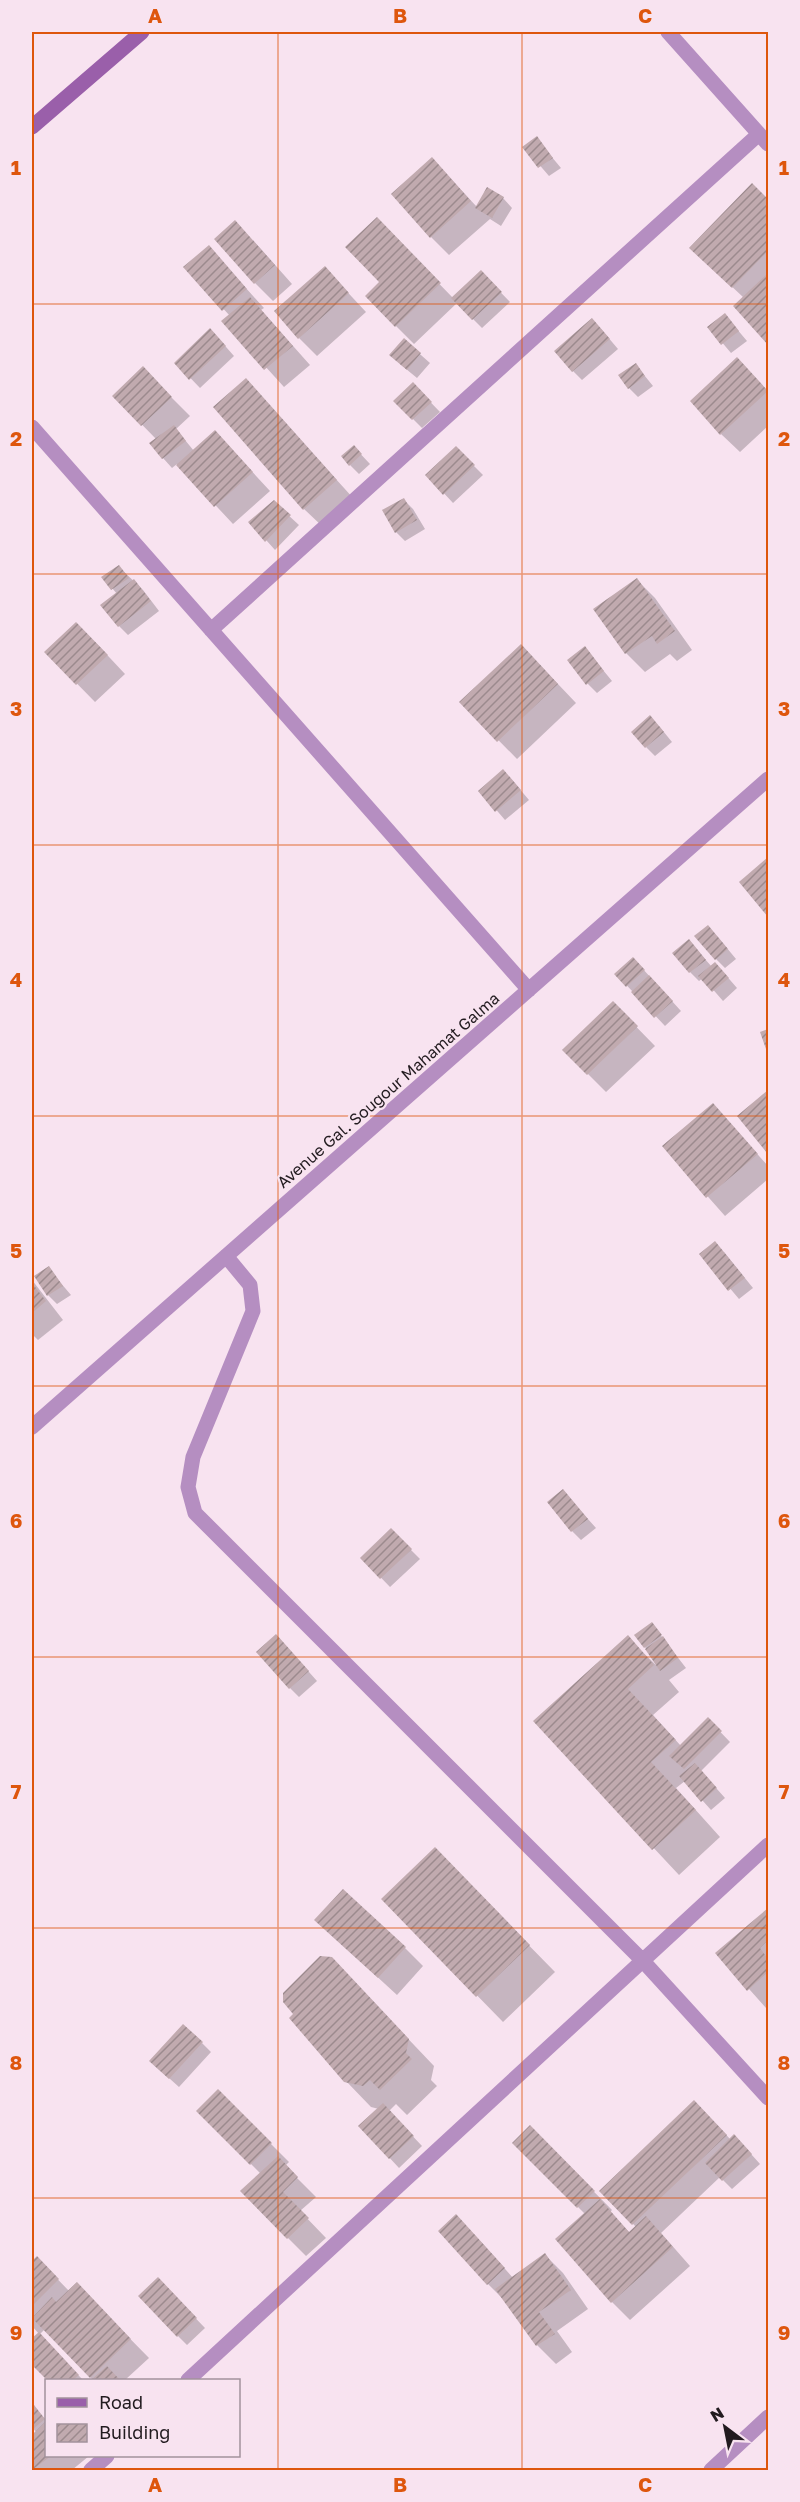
<svg xmlns="http://www.w3.org/2000/svg" width="800" height="2502" font-family="'Golos Text',sans-serif">
	<style>
		.shadow { fill: #0003 }
		.building { fill: url(#building-hatch) }
		.lines { fill: none; stroke-linecap: round; stroke-linejoin: round }
		.street { stroke: #b58ec1; stroke-width: 15 }
		.secondary { stroke: #9a5faa; stroke-width: 15 }
		.grid { fill: none; stroke: #de560d; stroke-width: 1.5; stroke-opacity: 0.55 }
		.labels { text-anchor: middle; dominant-baseline: central; stroke-width: 4.5; stroke-linejoin: round; paint-order: stroke }
		.street-label { font-size: 16px; fill: #221b1f; stroke: #f8e3f0 }
		.neatline { fill: none; stroke: #de560d; stroke-width: 2 }
		.grid-label { font-size: 20px; text-anchor: middle; font-weight: bold; fill: #de560d }
	</style>
	<defs>
		<pattern id="building-hatch" width="6" height="6" patternUnits="userSpaceOnUse" patternTransform="scale(1.5)"><rect width="6" height="6" fill="#c1aaaf"/><path d="M-1 1l2-2M0 6l6-6M5 7l2-2" fill="none" stroke="#9c8a8e"/></pattern>
	</defs>
	<rect width="100%" height="100%" fill="#f8e3f0"/>
	<path class="shadow" d="M536,138l25,30 -12,8 -25,-29z
		M432,159l45,48 26,-9 9,10 -11,18 -11,-7 -41,36 -18,-18z
		M752,185l16,16v142l-33,-37 9,-8 -34,-32z
		M395,238l58,60 28,-26 29,30 -28,26 -25,-25 -43,41 -18,-18 -15,-44z
		M253,240l39,44 -19,17 -18,-18z
		M209,247l55,61 -3,2 49,55 -26,22 -60,-66 6,-5 -45,-49z
		M325,268l41,44 -49,44 -18,-18z
		M725,315l22,26 -16,12 -22,-26z
		M601,329l17,20 -36,31 -9,-9z
		M219,339l15,17 -34,32 -24,-25z
		M404,340l26,23 -13,15 -17,-14z
		M636,365l17,21 -15,11 -9,-9z
		M755,378l13,14v34l-28,26 -19,-18z
		M246,380l108,119 -31,28 -19,-18z
		M413,384l27,28 -18,16 -27,-27z
		M161,387l29,29 -14,13 18,22h39l37,40 -37,33 -56,-60 -5,4 -9,-10 -11,-14 5,-4 -43,-44z
		M354,447l16,17 -11,10 -9,-9z
		M456,448l27,27 -30,28 -26,-28z
		M404,500l9,9 12,20 -20,12 -9,-9z
		M274,502l25,23 -24,25 -25,-28z
		M119,567l24,23 16,21 -31,24 -9,-9 -2,-32 -14,-17z
		M637,580l18,18 37,52 -15,11 -7,-7 -25,18 -19,-19 -31,-44z
		M95,642l30,32 -30,28 -49,-50z
		M585,648l27,33 -15,12 -9,-9z
		M539,664l37,39 -59,56 -56,-57z
		M659,726l13,16 -17,14 -9,-9z
		M512,780l17,20 -24,20 -25,-29z
		M768,859v56l-27,-33z
		M717,936l19,23 -11,9 -9,-9z
		M689,941l23,26 12,6 13,15 -14,13 -20,-23 -4,3 -9,-9z
		M642,968l39,43 -16,15 -49,-52z
		M613,1003l42,43 -49,46 -42,-42z
		M768,1092v60l-29,-36z
		M713,1105l55,61v13l-43,37 -61,-69z
		M724,1252l29,36 -14,11 -38,-45z
		M48,1268l23,27 -14,9 -9,-9z
		M32,1280l31,40 -25,20 -6,-6z
		M563,1491l33,37 -15,12 -9,-9z
		M391,1530l29,29 -30,28 -28,-29z
		M652,1624l34,44 -17,12 10,12 -26,23 28,31 27,-27 22,23 -29,29 24,27 -14,12 -26,-29 -9,7 44,49 -41,38 -144,-154 92,-84 30,29 -12,-19z
		M285,1645l32,36 -18,16 -9,-9z
		M460,1875l95,97 -52,50 -120,-123z
		M768,1910v96l-2,2 -49,-55z
		M335,1938l70,10 18,18 -26,29z
		M357,1985l77,81 -3,14 6,6 -30,29 -11,-11 -7,7 33,35 -23,22 -39,-42 19,-17 -8,-2 -26,-27z
		M202,2043l9,9 -32,35 -19,-17z
		M218,2091l71,71 -4,4 31,31 -16,14 26,27 -20,18 -18,-18 -27,-64 -63,-63z
		M712,2120l19,20 12,5 17,19 -28,25 -12,-12 -59,56 29,33 -60,54 -18,-18 -27,-88 -71,-71 16,-16 82,83 -2,2 20,21 6,-6 -35,-36z
		M474,2234l39,44 32,-23 18,18 25,36 -31,22 15,21 -16,12 -19,-19 -30,-42 -19,-19z
		M37,2258l33,34 25,11 54,55 -24,22h-32l-48,-51 -6,6 44,45h-34l-17,-17v-23l7,-6 -7,-8v-62z
		M158,2279l47,49 -18,17 -9,-9z
		M34,2407l12,13v36h43l-17,14h-40v-33l4,-5 -4,-5v-18z"/>
	<path class="building" d="M537,136l16,22 -15,10 -16,-21z
		M432,157l39,44 -41,37 -39,-44z
		M752,183l16,16v52l-36,37 -43,-40z
		M487,187l17,10 -12,21 -17,-10z
		M377,217l64,66 -46,44 -30,-31 14,-14 -34,-35z
		M235,220l40,45 -21,19 -40,-45z
		M209,245l38,44 -25,22 -39,-44z
		M325,266l24,27 -51,46 -24,-28z
		M481,270l21,22 -30,28 -21,-22z
		M768,273v72l-35,-39z
		M250,297l43,49 -29,24 -43,-49z
		M725,313l14,18 -18,14 -14,-18z
		M592,318l18,21 -38,33 -18,-21z
		M210,328l16,18 -37,34 -15,-17z
		M404,338l17,15 -14,17 -18,-15z
		M737,357l31,34 -48,44 -30,-34z
		M636,363l9,13 -17,13 -10,-14z
		M143,366l29,31 -31,29 -29,-30z
		M246,378l91,102 -34,30 -90,-103z
		M413,382l19,20 -20,18 -19,-19z
		M174,425l12,16 -24,18 -13,-16z
		M215,430l38,42 -39,35 -38,-42z
		M354,445l8,9 -13,12 -8,-10z
		M456,446l19,19 -32,30 -18,-20z
		M404,498l13,22 -22,13 -13,-23z
		M274,500l17,15 -26,27 -17,-20z
		M119,565l10,13 -18,12 -10,-13z
		M637,578l38,53 -18,13 -5,-8 -27,18 -32,-45z
		M134,579l17,22 -33,26 -18,-22z
		M76,622l32,33 -32,30 -32,-33z
		M521,644l37,40 -61,58 -38,-40z
		M585,646l19,25 -18,14 -19,-25z
		M650,715l14,17 -19,16 -14,-16z
		M503,769l18,21 -26,22 -17,-21z
		M768,857v60l-29,-35z
		M708,925l20,24 -13,11 -21,-24z
		M689,939l17,21 -17,13 -17,-20z
		M633,957l12,13 -19,17 -12,-13z
		M715,962l14,16 -17,14 -14,-16z
		M649,975l24,26 -19,17 -23,-26z
		M613,1001l25,25 -51,49 -25,-25z
		M768,1029v19l-2,1 -6,-17z
		M768,1090v62l-1,1 -30,-37z
		M713,1103l45,51 -52,44 -44,-52z
		M715,1241l30,37 -17,13 -29,-37z
		M49,1266l14,20 -16,10 -13,-20z
		M32,1283l14,18 -14,12z
		M563,1489l25,30 -17,13 -24,-30z
		M391,1528l21,21 -32,30 -20,-21z
		M652,1622l10,13 -18,13 -10,-13z
		M276,1634l33,37 -20,18 -33,-37z
		M628,1635l26,30 -26,24 48,51 -25,22 45,48 -44,40 -119,-129z
		M663,1636l15,22 -18,13 -15,-22z
		M708,1717l14,14 -38,38 -15,-13z
		M695,1763l22,25 -16,14 -22,-26z
		M435,1847l95,98 -54,52 -95,-98z
		M343,1889l63,58 -28,31 -64,-58z
		M768,1908v32l-8,8 8,11v13l-21,19 -32,-38z
		M320,1956l12,1 77,82 -3,14 6,6 -32,31 -10,-10 -7,6 -19,-4 -55,-64 4,-4 -10,-12v-9z
		M183,2024l20,18 -34,37 -20,-18z
		M218,2089l54,54 -22,22 -54,-54z
		M694,2100l33,35 -95,90 -33,-34z
		M383,2103l31,33 -25,23 -31,-33z
		M530,2125l65,66 -18,17 -65,-65z
		M734,2134l18,20 -30,27 -17,-18z
		M278,2156l20,21 -15,15 26,26 -22,21 -47,-48z
		M600,2199l29,33 17,-16 27,31 -62,56 -56,-64z
		M456,2214l49,54 -18,17 -49,-54z
		M545,2253l26,37 -32,22 16,22 -19,12 -41,-57z
		M37,2256l22,23 -27,27v-45z
		M158,2277l39,41 -20,19 -39,-41z
		M77,2282l54,57 -41,39 -58,-60 20,-21 4,5z
		M39,2332l40,43 -6,5h-26l-15,-15v-27z
		M107,2366l13,14h-29z
		M34,2405l11,14 -13,11v-23z
		M46,2421v35h5l-19,14v-35z"/>
	<g class="lines">
		<path class="street" d="M668,32l100,112
			M32,427l497,563
			M211,630l548,-496
			M226,1256l24,29 3,26 -60,146 -5,30 7,26 448,448 125,137
			M32,1427l736,-648
			M188,2380l580,-535
			M91,2470l16,-14
			M711,2470l57,-53"/>
		<path class="secondary" d="M32,127l110,-95"/>
	</g>
	<path class="grid" d="M278,32v2438M522,32v2438M32,304h736M32,574h736M32,845h736M32,1116h736M32,1386h736M32,1657h736M32,1928h736M32,2198h736"/>
	<g class="labels">
		<g class="street-label">
			<text transform="translate(388 1090) rotate(-41)">Avenue Gal. Sougour Mahamat Galma</text>
		</g>
	</g>
	<rect width="800" height="2502" fill="none" stroke="#f8e3f0" stroke-width="66"/>
	<rect x="45" y="2379" width="195" height="78" fill="#f8e3f0" stroke="#a2939c" stroke-width="1.5"/>
	<rect x="57" y="2398" width="30" height="9" fill="#9a5faa" stroke="#a2939c" stroke-width="1.5"/>
	<text x="99" y="2409" font-size="18" fill="#221b1f">Road</text>
	<rect x="57" y="2424" width="30" height="18" fill="url(#building-hatch)" stroke="#a2939c" stroke-width="1.5"/>
	<text x="99" y="2439" font-size="18" fill="#221b1f">Building</text>
	<g transform="translate(725 2427) rotate(328)" stroke="#f8e3f0" stroke-width="4.5" paint-order="stroke">
	<path d="M0-4.5L10 22L0 15L-10 22Z" fill="#221b1f"/>
	<text y="-9" font-size="16" font-weight="bold" text-anchor="middle" fill="#221b1f">N</text>
	</g>
	<rect x="33" y="33" width="734" height="2436" class="neatline"/>
	<g class="grid-label">
		<text x="155" y="23">A</text>
		<text x="400" y="23">B</text>
		<text x="645" y="23">C</text>
		<text x="16" y="175">1</text>
		<text x="784" y="175">1</text>
		<text x="16" y="446">2</text>
		<text x="784" y="446">2</text>
		<text x="16" y="716">3</text>
		<text x="784" y="716">3</text>
		<text x="16" y="987">4</text>
		<text x="784" y="987">4</text>
		<text x="16" y="1258">5</text>
		<text x="784" y="1258">5</text>
		<text x="16" y="1528">6</text>
		<text x="784" y="1528">6</text>
		<text x="16" y="1799">7</text>
		<text x="784" y="1799">7</text>
		<text x="16" y="2070">8</text>
		<text x="784" y="2070">8</text>
		<text x="16" y="2340">9</text>
		<text x="784" y="2340">9</text>
		<text x="155" y="2492">A</text>
		<text x="400" y="2492">B</text>
		<text x="645" y="2492">C</text>
	</g>
</svg>
